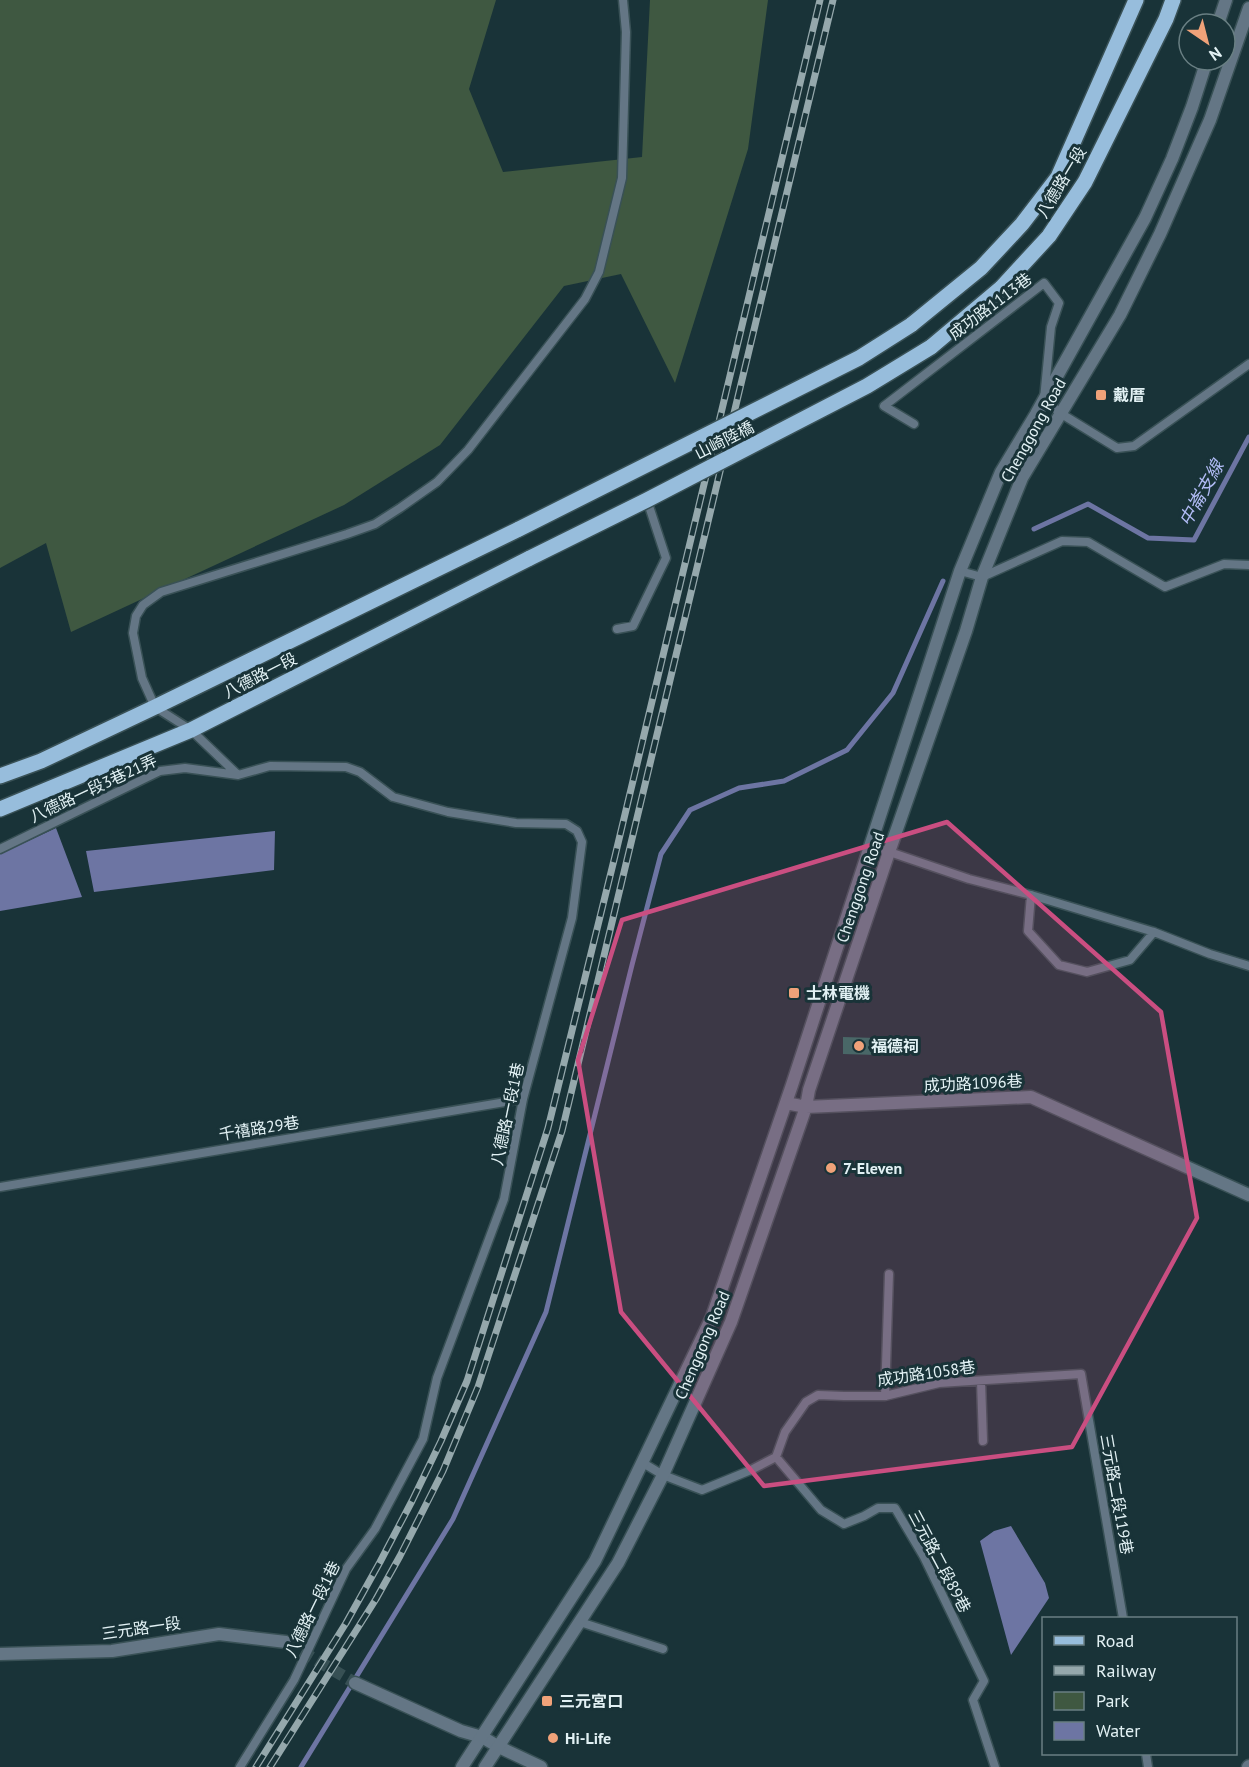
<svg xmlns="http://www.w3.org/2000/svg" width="1249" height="1767" font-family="'PT Sans','Noto Sans TC',sans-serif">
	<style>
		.green { fill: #3f5841 }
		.water { fill: #6d75a3 }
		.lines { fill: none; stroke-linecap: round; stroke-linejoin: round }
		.stream { stroke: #6d75a3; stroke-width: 5 }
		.building { fill: #2a6d61 }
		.minor-tunnel { stroke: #375054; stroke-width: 12; stroke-dasharray: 12 6; stroke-linecap: butt }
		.service-casing { stroke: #395156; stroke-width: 11 }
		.minor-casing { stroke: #395156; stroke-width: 15 }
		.tertiary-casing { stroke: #395156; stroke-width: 15 }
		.primary-casing { stroke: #395156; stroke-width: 18 }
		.service { stroke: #647685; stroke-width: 8 }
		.minor { stroke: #647685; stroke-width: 12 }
		.tertiary { stroke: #647685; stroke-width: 12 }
		.primary { stroke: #97bddc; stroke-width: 15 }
		.rail-casing { stroke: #95a8ac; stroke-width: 7 }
		.rail { stroke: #193338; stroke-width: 4.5; stroke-dasharray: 14; stroke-linecap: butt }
		.primary-bridge-casing { stroke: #395156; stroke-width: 18; stroke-linecap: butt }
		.primary-bridge { stroke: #97bddc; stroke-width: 15 }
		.marked { fill: #ca4e81; fill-opacity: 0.2; stroke: #ca4e81; stroke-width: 4.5; stroke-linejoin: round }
		.poi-dot { fill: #f0a279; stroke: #193338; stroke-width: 2 }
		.labels { text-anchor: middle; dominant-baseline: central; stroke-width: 6; stroke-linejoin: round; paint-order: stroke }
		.street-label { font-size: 16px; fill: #e2f1f4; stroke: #193338 }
		.poi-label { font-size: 16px; font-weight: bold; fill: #e2f1f4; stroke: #193338; text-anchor: start }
		.water-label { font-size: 18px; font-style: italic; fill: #b0bbf4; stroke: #193338 }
	</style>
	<rect width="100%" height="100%" fill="#193338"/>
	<path class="green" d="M0,0h496l-27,89 34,83 139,-15 8,-157h118l-20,149 -73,234 -54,-109 -57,12 -124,159 -96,60 -273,127 -25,-89 -46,25z"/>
	<path class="water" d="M56,828l26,69 -82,14v-57z
		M275,831l-1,39 -180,22 -8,-41z
		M1011,1526l34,57 4,15 -38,57 -31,-114 14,-10z"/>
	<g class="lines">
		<path class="stream" d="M1034,529l54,-25 60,34 46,2 55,-103
			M301,1767l152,-248 93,-207 86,-347 29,-111 29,-44 49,-22 45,-7 63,-31 46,-57 50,-112"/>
	</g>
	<path class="building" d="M843,1037l33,1v17l-33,-1z"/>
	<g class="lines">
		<path class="minor-tunnel" d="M286,1642l69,41"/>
		<defs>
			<path id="service" d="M914,424l-30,-18 160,-123 15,20 -8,24 -7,72 16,14 57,35 17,-2 115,-82
				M960,571l22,6 80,-36 26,1 77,45 59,-23 25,1
				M617,629l16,-3 33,-68 -19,-58
				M869,845l100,34 62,16 123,37 56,22 39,12
				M0,849l160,-78 25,-3 53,7
				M1031,895l-3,36 31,34 28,7 43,-12 24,-28
				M0,1187l523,-88
				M981,1381l2,60
				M885,1396l4,-122
				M776,1457l45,53 23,14 20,-8 14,-8h17l29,49 60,124 -11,19 22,67
				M643,1463l20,12 39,15 49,-20 25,-13 9,-25 21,-30 12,-7 26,1h41l54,-13 142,-9 42,244
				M580,1622l83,27
				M1146,1754l2,13
				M240,1767l54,-87 52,-111 29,-40 48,-90 14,-61 67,-179 19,-100 49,-181 10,-76 -5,-11 -11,-7 -50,-1 -68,-11 -55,-15 -33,-25 -14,-5 -76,-1 -32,9 -47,-45 -36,-23 -13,-29 -9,-45 3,-17 7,-11 18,-13 186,-58 28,-10 25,-16 37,-26 31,-32 117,-151 14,-27 23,-94 4,-146 -3,-32"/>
			<path id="minor" d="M0,1654l112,-3 107,-17 67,8
				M355,1683l106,48 21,6 17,10 42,20
				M1248,1767l1,-1"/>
			<path id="tertiary" d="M1218,24l8,-24
				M786,1103l20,4 225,-10 218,98
				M462,1767l133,-206 117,-244 80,-232 168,-514 41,-99 35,-58 109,-196 27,-59 20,-52 15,-47
				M485,1767l133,-204 45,-88 68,-153 75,-215 3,-17 80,-238 77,-221 16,-54 40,-99 98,-163 40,-81 50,-114 39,-112"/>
			<path id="primary" d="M911,325l70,-57 41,-44 36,-47 78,-177
				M931,347l70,-59 48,-52 36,-54 81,-163 7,-19
				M0,776l41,-15 114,-54 364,-178
				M0,809l191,-79 339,-172"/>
		</defs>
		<use href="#service" class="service-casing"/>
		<use href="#minor" class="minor-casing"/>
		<use href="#tertiary" class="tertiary-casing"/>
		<use href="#primary" class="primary-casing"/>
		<use href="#service" class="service"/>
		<use href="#minor" class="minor"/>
		<use href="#tertiary" class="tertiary"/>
		<use href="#primary" class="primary"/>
		<defs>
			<path id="rail" d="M256,1767l90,-144 34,-61 32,-61 29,-60 26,-60 81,-253 67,-272 205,-856
				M270,1767l106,-168 24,-43 43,-85 35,-84 84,-256 271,-1131"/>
		</defs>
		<use href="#rail" class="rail-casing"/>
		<use href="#rail" class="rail"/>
		<defs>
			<path id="primary-bridge" d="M519,529l340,-171 52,-33
				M530,558l117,-58 220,-114 64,-39"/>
		</defs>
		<use href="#primary-bridge" class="primary-bridge-casing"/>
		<use href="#primary-bridge" class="primary-bridge"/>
	</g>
	<path class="marked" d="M947,822l214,190 36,206 -125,229 -308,39 -143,-174 -43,-252 44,-140z"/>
	<g class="poi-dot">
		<rect x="1095" y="389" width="12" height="12" rx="3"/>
		<rect x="788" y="987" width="12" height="12" rx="3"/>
		<circle cx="859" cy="1046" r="6"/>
		<circle cx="831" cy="1168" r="6"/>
		<rect x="541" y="1695" width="12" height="12" rx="3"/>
		<circle cx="553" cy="1738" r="6"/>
	</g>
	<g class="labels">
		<g class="street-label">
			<text transform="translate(1061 182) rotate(-59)">八德路一段</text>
			<text transform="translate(990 306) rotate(-37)">成功路1113巷</text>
			<text transform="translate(1033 430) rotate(-61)">Chenggong Road</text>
			<text transform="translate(724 440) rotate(-27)">山崎陸橋</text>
			<text transform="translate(260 675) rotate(-27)">八德路一段</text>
			<text transform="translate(93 788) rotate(-25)">八德路一段3巷21弄</text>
			<text transform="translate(860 887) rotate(-71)">Chenggong Road</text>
			<text transform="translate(973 1083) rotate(-3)">成功路1096巷</text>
			<text transform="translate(507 1114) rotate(-78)">八德路一段1巷</text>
			<text transform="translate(259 1128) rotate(-9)">千禧路29巷</text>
			<text transform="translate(702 1345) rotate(-67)">Chenggong Road</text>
			<text transform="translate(926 1373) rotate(-8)">成功路1058巷</text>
			<text transform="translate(1117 1494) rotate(80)">三元路二段119巷</text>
			<text transform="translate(940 1561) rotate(62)">三元路二段89巷</text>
			<text transform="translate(312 1609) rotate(-64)">八德路一段1巷</text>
			<text transform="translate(141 1628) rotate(-8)">三元路一段</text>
		</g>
		<g class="poi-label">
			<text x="1113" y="395">戴厝</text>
			<text x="806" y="993">士林電機</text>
			<text x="871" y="1046">福德祠</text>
			<text x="843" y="1168">7-Eleven</text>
			<text x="559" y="1701">三元宮口</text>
			<text x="565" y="1738">Hi-Life</text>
		</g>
		<g class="water-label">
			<text transform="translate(1201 493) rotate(-61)">中崙支線</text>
		</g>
	</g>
	<rect x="1042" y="1617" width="195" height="138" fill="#193338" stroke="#697f83" stroke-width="1.5"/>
	<rect x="1054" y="1636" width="30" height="9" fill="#97bddc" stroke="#697f83" stroke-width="1.5"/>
	<text x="1096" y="1647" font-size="18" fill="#e2f1f4">Road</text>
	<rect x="1054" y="1666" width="30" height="9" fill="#95a8ac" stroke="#697f83" stroke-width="1.5"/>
	<text x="1096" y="1677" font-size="18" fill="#e2f1f4">Railway</text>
	<rect x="1054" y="1692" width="30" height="18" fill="#3f5841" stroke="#697f83" stroke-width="1.5"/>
	<text x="1096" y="1707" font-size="18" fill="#e2f1f4">Park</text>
	<rect x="1054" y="1722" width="30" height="18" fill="#6d75a3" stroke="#697f83" stroke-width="1.5"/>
	<text x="1096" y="1737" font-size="18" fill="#e2f1f4">Water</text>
	<g transform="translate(1207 42) rotate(145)"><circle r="28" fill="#193338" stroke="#697f83" stroke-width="1.5"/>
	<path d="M0-4.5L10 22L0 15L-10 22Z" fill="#f0a279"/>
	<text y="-9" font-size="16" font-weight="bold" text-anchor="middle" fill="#e2f1f4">N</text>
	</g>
</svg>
